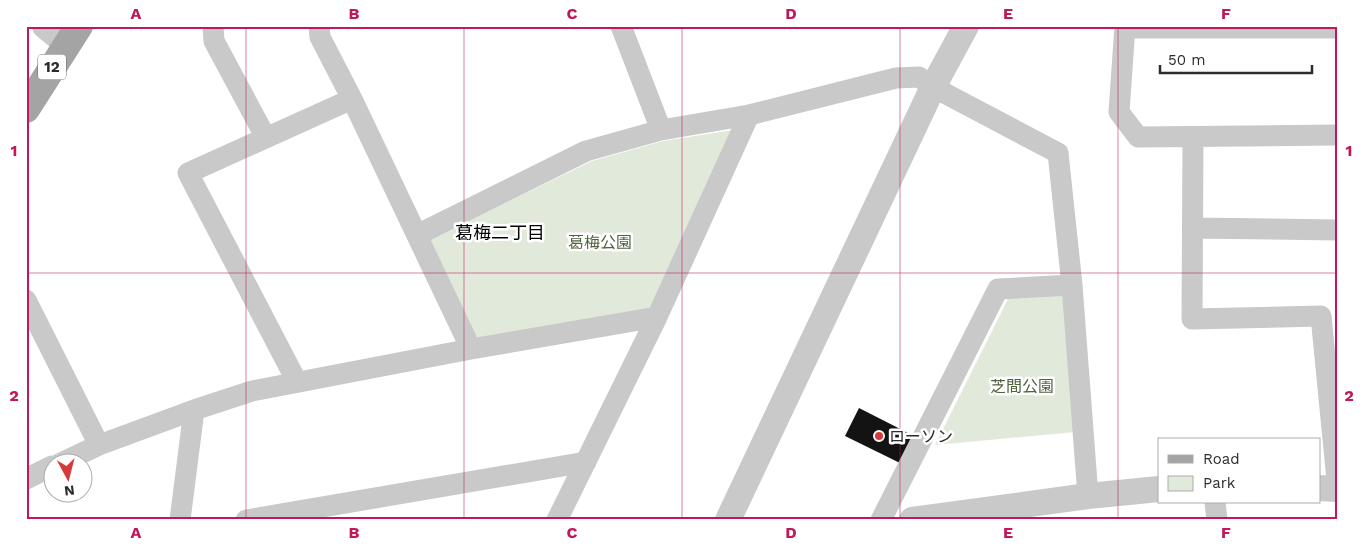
<svg xmlns="http://www.w3.org/2000/svg" width="1363" height="546" font-family="'Work Sans','Noto Sans JP',sans-serif">
	<style>
		.green { fill: #e1e9db }
		.building { fill: #131313 }
		.lines { fill: none; stroke-linecap: round; stroke-linejoin: round }
		.minor { stroke: #c9c9c9; stroke-width: 21 }
		.tertiary { stroke: #c9c9c9; stroke-width: 26 }
		.primary { stroke: #a4a4a4; stroke-width: 28 }
		.grid { fill: none; stroke: #c2185b; stroke-width: 1; stroke-opacity: 0.55 }
		.poi-dot { fill: #d63b3c; stroke: #fff; stroke-width: 2 }
		.labels { text-anchor: middle; dominant-baseline: central; stroke-width: 5; stroke-linejoin: round; paint-order: stroke }
		.shield { fill: #fff; stroke: #6b6b6b; stroke-width: 1 }
		.shield-label { font-size: 15px; font-weight: bold; fill: #2c2c2c }
		.park-label { font-size: 16px; fill: #4d643e; stroke: #fff }
		.poi-label { font-size: 16px; fill: #2c2c2c; stroke: #fff; text-anchor: start }
		.neighbourhood-label { font-size: 18px; fill: #000; stroke: #fff }
		.neatline { fill: none; stroke: #c2185b; stroke-width: 2 }
		.grid-label { font-size: 16px; text-anchor: middle; font-weight: bold; fill: #c2185b }
	</style>
	<rect width="100%" height="100%" fill="#fff"/>
	<path class="green" d="M733,130l-81,180 -176,30 -46,-101 162,-78 71,-20z
		M1067,295l9,137 -141,13 74,-148z"/>
	<path class="building" d="M859,408l55,28 -14,27 -55,-27z"/>
	<g class="lines">
		<path class="minor" d="M213,26l1,15 52,97
			M319,26l1,11 32,62 119,250
			M621,26l40,104
			M1125,26l-6,86 19,25 199,-2
			M1125,28h212
			M1193,137l-1,182 129,-3 16,164
			M1193,228l144,2
			M417,235l169,-84 75,-21 88,-15 147,-37 23,-1 14,10 125,66 14,132 16,211
			M26,300l73,145
			M297,382l-109,-209 164,-74
			M59,464l40,-19 95,-35 58,-19 219,-42 186,-32
			M26,479l26,-13
			M1215,502l2,18
			M180,520l14,-110
			M246,520l340,-58
			M557,520l100,-203 92,-202
			M881,520l117,-231 74,-4"/>
		<path class="tertiary" d="M45,26l22,18
			M1319,488l18,1
			M728,520l205,-433 33,-61
			M912,520l176,-24 71,-7"/>
		<path class="primary" d="M26,109l53,-83"/>
	</g>
	<path class="grid" d="M246,26v494M464,26v494M682,26v494M900,26v494M1118,26v494M26,273h1311"/>
	<circle class="poi-dot" cx="879" cy="436" r="5"/>
	<g class="labels">
		<rect class="shield" x="38" y="54.5" width="28" height="25" rx="4"/>
		<g class="shield-label">
			<text x="52" y="67">12</text>
		</g>
		<g class="park-label">
			<text x="600" y="242">葛梅公園</text>
			<text x="1022" y="386">芝間公園</text>
		</g>
		<g class="poi-label">
			<text x="889" y="436">ローソン</text>
		</g>
		<g class="neighbourhood-label">
			<text x="500" y="232">葛梅二丁目</text>
		</g>
	</g>
	<rect width="1363" height="546" fill="none" stroke="#ffffff" stroke-width="55"/>
	<rect x="1158" y="438" width="162" height="65" fill="#ffffff" stroke="#ababab"/>
	<rect x="1168" y="455" width="25" height="8" fill="#a4a4a4" stroke="#ababab"/>
	<text x="1203" y="464" font-size="15" fill="#2c2c2c">Road</text>
	<rect x="1168" y="476" width="25" height="15" fill="#e1e9db" stroke="#ababab"/>
	<text x="1203" y="488" font-size="15" fill="#2c2c2c">Park</text>
	<g transform="translate(68 478) rotate(173)"><circle r="24" fill="#ffffff" stroke="#ababab"/>
	<path d="M0-4L9 19L0 12L-9 19Z" fill="#d63b3c"/>
	<text y="-8" font-size="14" font-weight="bold" text-anchor="middle" fill="#2c2c2c">N</text>
	</g>
	<path d="M1160 65v8h152v-8" fill="none" stroke="#2c2c2c" stroke-width="2.5"/>
	<text x="1168" y="65" font-size="15" fill="#2c2c2c" stroke="#ffffff" stroke-width="4" paint-order="stroke">50 m</text>
	<rect x="28" y="28" width="1308" height="490" class="neatline"/>
	<g class="grid-label">
		<text x="136" y="19">A</text>
		<text x="354" y="19">B</text>
		<text x="572" y="19">C</text>
		<text x="791" y="19">D</text>
		<text x="1008" y="19">E</text>
		<text x="1226" y="19">F</text>
		<text x="14" y="156">1</text>
		<text x="1349" y="156">1</text>
		<text x="14" y="401">2</text>
		<text x="1349" y="401">2</text>
		<text x="136" y="538">A</text>
		<text x="354" y="538">B</text>
		<text x="572" y="538">C</text>
		<text x="791" y="538">D</text>
		<text x="1008" y="538">E</text>
		<text x="1226" y="538">F</text>
	</g>
</svg>
